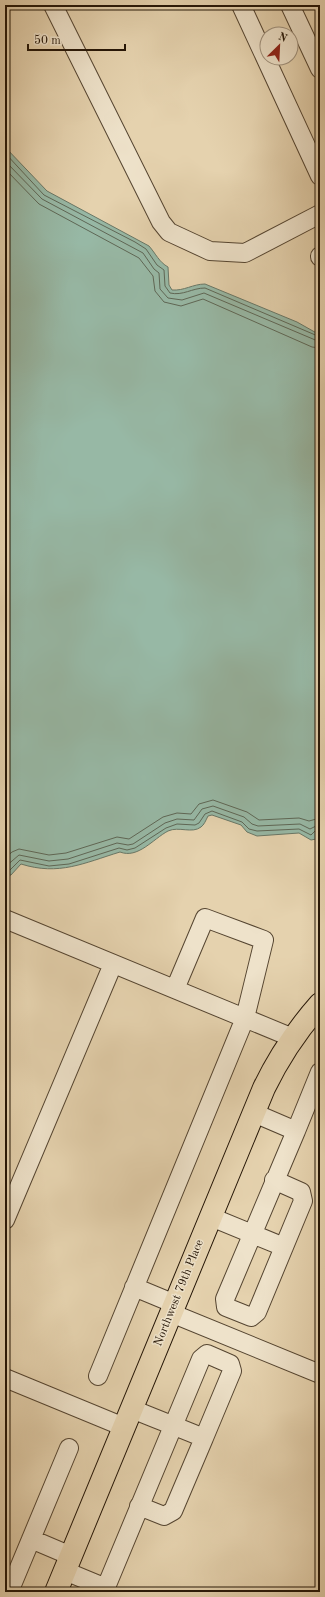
<svg xmlns="http://www.w3.org/2000/svg" width="325" height="1597" font-family="'Old Standard TT',serif">
	<style>
		.water { fill: #97b8a5; stroke: #697766 }
		.lines { fill: none; stroke-linecap: round; stroke-linejoin: round }
		.shore { stroke: #5e6756; stroke-width: 1 }
		.minor-casing { stroke: #554531; stroke-width: 20 }
		.major-casing { stroke: #251607; stroke-width: 24 }
		.minor { stroke: #eee2ca; stroke-width: 18 }
		.major { stroke: #e5d2ae; stroke-width: 22 }
		.labels { text-anchor: middle; dominant-baseline: central; stroke-width: 3; stroke-linejoin: round; paint-order: stroke }
		.street-label { font-size: 12px; fill: #251607; stroke: #eee2ca }
	</style>
	<rect width="100%" height="100%" fill="#e5d2ae"/>
	<filter id="stains"><feTurbulence type="fractalNoise" baseFrequency=".005" numOctaves="4"/><feColorMatrix values="0 0 0 0 .2 0 0 0 0 .09 0 0 0 0 .02 0 0 0 .5 -.17"/></filter>
	<radialGradient id="worn" r=".72"><stop offset=".6" stop-color="#630" stop-opacity="0"/><stop offset="1" stop-color="#630" stop-opacity=".3"/></radialGradient>
	<path class="water" d="M5,147l42,44 102,55c7,8 10,16 19,21l1,18 3,5c12,1 21,-6 33,-6l92,38 23,13v492l-4,12 -5,1 -12,-7 -42,3 -10,-4 -6,-7 -29,-10 -4,1c-2,4 -4,9 -7,11 -9,7 -22,-1 -33,4 -15,8 -30,28 -48,21 -36,11 -61,24 -99,12l-10,11 -6,1z"/>
	<g class="lines">
		<path class="shore" d="M5,153l39,42 91,47 11,7 11,16 7,5 1,16 5,7c13,3 22,-5 35,-5l115,49
			M5,161l37,38 101,54 11,16 5,4 1,16 8,9 14,2 22,-7 116,49
			M5,169l34,35 100,54 14,18 2,15 9,11 17,4 22,-7 109,48 8,1
			M5,858l7,-6 7,-3 30,6 17,-2 51,-16 12,2 34,-22 14,-4 14,1 8,-10 14,-4 34,12 12,8 40,-2 10,3 11,-3
			M5,867l14,-12 30,6 19,-2 49,-16 11,2 5,-1 32,-21 12,-4 17,1 8,-11 11,-3 31,11 8,7 6,2 42,-2 10,5 10,-5
			M5,872l4,-1 11,-11 29,6 20,-2 50,-16 8,2 8,-2 31,-20 11,-4 18,1 4,-2 6,-9 7,-3 30,11 7,7 8,2 42,-2 12,6 5,-5 4,-1"/>
		<defs>
			<path id="minor" d="M53,5l108,217 8,10 41,19 35,2 75,-39
				M241,5l79,171
				M290,5l30,64
				M320,256v1
				M5,919l288,119
				M254,1113l42,18 24,-59
				M274,1180l27,12 2,9 -46,111 -6,5 -25,-10 -1,-8 71,-168
				M211,1217l73,30
				M5,1220l108,-256
				M134,1287l41,17
				M171,1313l149,61
				M98,1376l147,-358 19,-78 -59,-22 -30,71
				M5,1378l119,49
				M139,1506l25,10 9,-5 31,-73
				M31,1539l40,17
				M65,1571l41,17
				M9,1592l60,-144
				M104,1592l97,-233 6,-5 23,10 2,7 -28,67c-24,-10 -48,-19 -72,-29"/>
			<path id="major" d="M56,1592l208,-504c15,-31 33,-58 56,-84"/>
		</defs>
		<use href="#minor" class="minor-casing"/>
		<use href="#major" class="major-casing"/>
		<use href="#minor" class="minor"/>
		<use href="#major" class="major"/>
	</g>
	<g class="labels">
		<g class="street-label">
			<text transform="translate(179 1293) rotate(-68)">Northwest 79th Place</text>
		</g>
	</g>
	<rect width="325" height="1597" fill="none" stroke="#e5d2ae" stroke-width="20"/>
	<rect x="6" y="6" width="313" height="1585" fill="none" stroke="#251607" stroke-width="2"/>
	<rect x="10" y="10" width="305" height="1577" fill="none" stroke="#251607"/>
	<g transform="translate(279 46) rotate(24)"><circle r="19" fill="#eee2ca" stroke="#9e907c"/>
	<path d="M0-3L7 15L0 10L-7 15Z" fill="#8f2418"/>
	<text y="-6" font-size="11" font-weight="bold" text-anchor="middle" fill="#251607">N</text>
	</g>
	<path d="M28 44v6h97v-6" fill="none" stroke="#251607" stroke-width="2"/>
	<text x="34" y="44" font-size="12" fill="#251607" stroke="#eee2ca" stroke-width="3" paint-order="stroke">50 m</text>
	<rect width="100%" height="100%" filter="url(#stains)"/>
	<rect width="100%" height="100%" fill="url(#worn)"/>
</svg>
